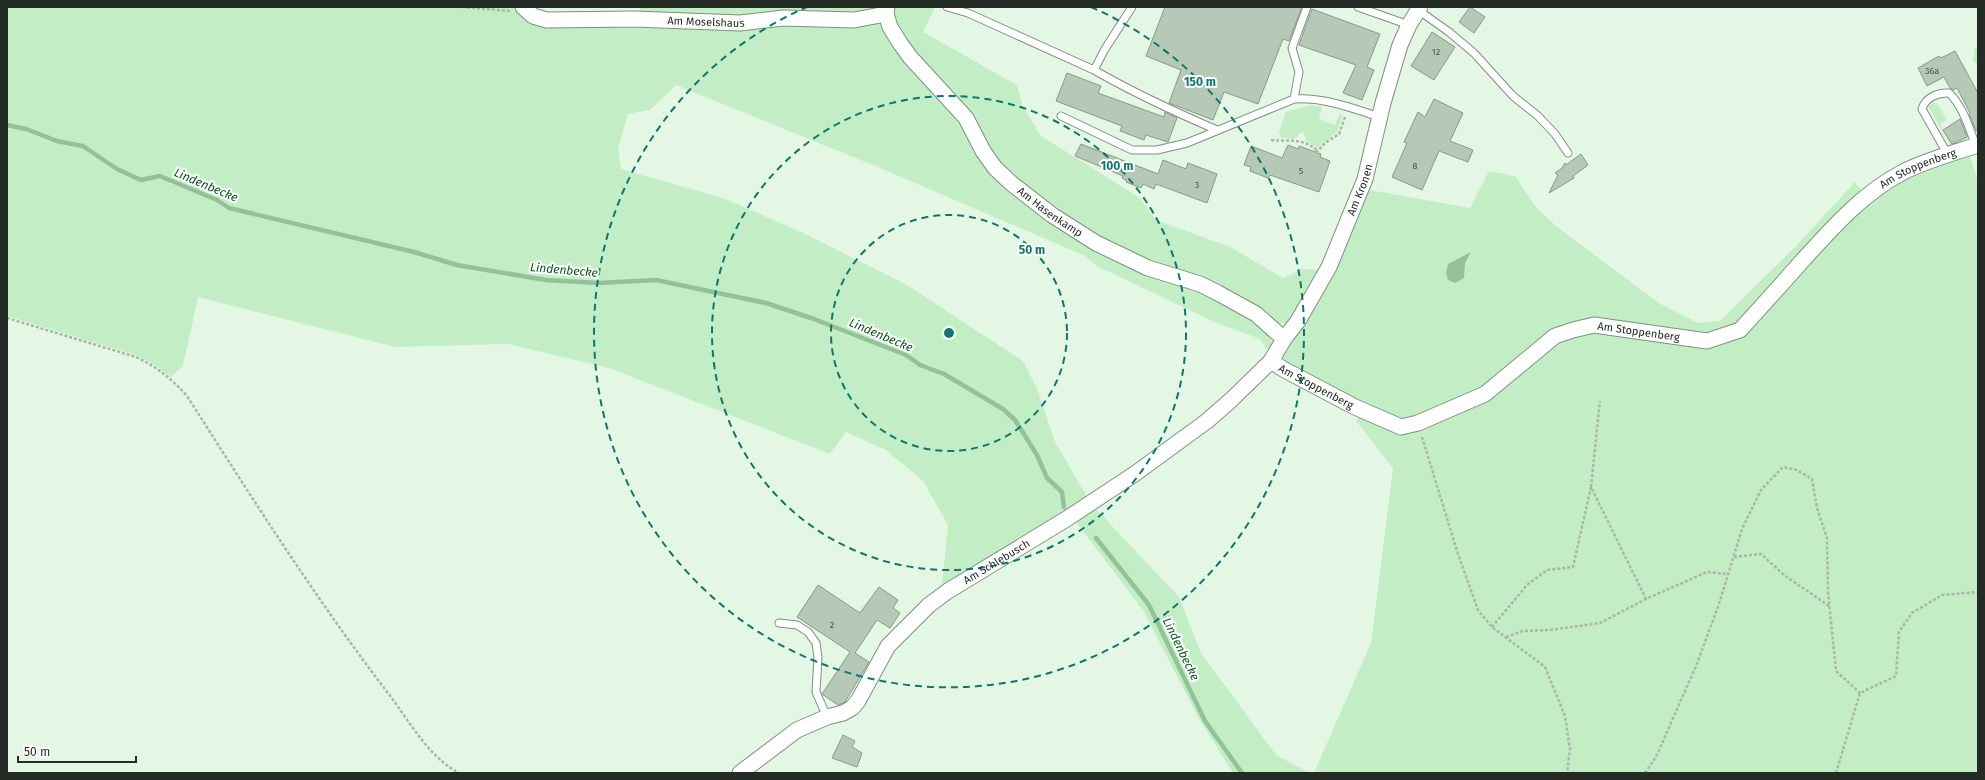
<svg xmlns="http://www.w3.org/2000/svg" width="1985" height="780" font-family="'Fira Sans',sans-serif">
	<style>
		.green { fill: #c3eec5 }
		.water { fill: #93c296 }
		.lines { fill: none; stroke-linecap: round; stroke-linejoin: round }
		.stream { stroke: #93c296; stroke-width: 4.5 }
		.building { fill: #b6c9b7; stroke: #898 }
		.service-casing { stroke: #7f907f; stroke-width: 9 }
		.minor-casing { stroke: #7f907f; stroke-width: 17 }
		.path { stroke: #a7b6a7; stroke-width: 2.5; stroke-dasharray: 3 2; stroke-linecap: butt }
		.service { stroke: #fff; stroke-width: 7 }
		.minor { stroke: #fff; stroke-width: 15 }
		.ring { fill: none; stroke: #0f766e; stroke-width: 2; stroke-dasharray: 7 5 }
		.labels { text-anchor: middle; dominant-baseline: central; stroke-width: 4; stroke-linejoin: round; paint-order: stroke }
		.number-label { font-size: 9px; fill: #485249 }
		.street-label { font-size: 11px; fill: #242b24; stroke: #fff }
		.water-label { font-size: 12px; font-style: italic; fill: #0a521b; stroke: #fff }
		.centre { fill: #0f766e; stroke: #fff; stroke-width: 2 }
		.ring-label { font-size: 12px; text-anchor: middle; font-weight: bold; fill: #0f766e; stroke: #fff; stroke-width: 4; stroke-linejoin: round; paint-order: stroke }
	</style>
	<rect width="100%" height="100%" fill="#e4f7e4"/>
	<path class="green" d="M7,7h512l5,6 114,9v-11l4,-4h293l-12,25 94,53 6,22 18,29 99,62 16,22 74,27 53,31 19,-9 21,1 -32,53 -15,1 -71,-33c19,10 68,32 67,56l-6,2 -6,-10 -46,-17 -117,-56 -14,-11 -203,-87 -204,-83 -26,25 -22,4 -10,34 3,21 102,29 78,34 106,53 116,76 15,30 17,51 34,58 -160,100 -2,-3 15,-13 6,-59 -25,-44 -37,-31 -40,-18 -16,22 -221,-86 -101,-24 -113,3 -197,-50 -15,69 -12,11 -16,-12 -19,-10 -129,-39z
		M1975,47l3,1v16l-5,-2z
		M1936,102l11,18 -7,4 13,22 9,-6 -3,-5 3,-5 4,-1 2,8 -1,5 -15,6 -24,-42z
		M1310,105l12,2 -3,12 16,6 4,-11 4,1 -6,17 -20,16 -11,-7 -2,-9 -4,1 -5,6 -14,-1 -2,-6 7,-20z
		M1968,151l10,29v593h-664l57,-130 22,-175 -37,-47 6,-7 33,16 36,-7 127,-85 37,-10 141,9 123,-130 46,-32z
		M1489,171l26,5 20,30 21,20 103,77 39,20 22,-2 76,-75 59,-64 8,11 -126,136 -30,9 -61,-8 -93,1 -69,60 -80,32 -114,-55 -9,-14 83,-165 106,19z
		M1092,505l87,92 22,56 75,102 34,18h-77l-36,-58 -54,-105 -70,-92z"/>
	<path class="water" d="M1471,252l-6,11 -1,15 -9,5 -7,-3 -2,-7 2,-9z"/>
	<g class="lines">
		<path class="stream" d="M7,125l19,4 31,12 26,5 34,23 24,11 19,-4 57,24 12,8 185,44 43,13 89,15 52,3 58,-3 110,23 48,16 92,36 14,10 24,9 59,35 12,11 22,35 10,23 15,14 2,15
			M1096,538l53,67 56,116 37,52"/>
	</g>
	<path class="building" d="M1165,7h137l-13,34 -6,-2 -25,65 -34,-12 -11,28 -44,-17 12,-33 -35,-14z
		M1470,7l15,10 -11,16 -15,-11z
		M1312,9l68,25 -13,33 7,3 -12,30 -19,-7 13,-28 -57,-20z
		M1432,32l23,15 -21,33 -23,-14z
		M1955,51l23,42v36l-2,2 -7,-17 1,-1 -13,-25 -4,2 -3,-2 -6,-11 -17,9 -9,-18 21,-12 2,2z
		M1067,73l34,13 -3,7 66,24 1,-5 12,6 -9,24 -22,-7 -2,5 -24,-9 2,-5 -66,-25z
		M1434,99l29,14 -13,28 23,9 -5,12 -29,-11 -17,39 -30,-13 15,-34 -3,-1 14,-30 7,5z
		M1960,119l7,18 -15,7 -9,-14z
		M1081,144l77,30 5,-14 23,9 2,-6 29,11 -10,29 -51,-19 -2,5 -11,-5 -2,4 -15,-6 1,-1 -5,-3 1,-2 -48,-20z
		M1288,145l10,4 1,-3 22,8 -1,3 10,4 -11,31 -49,-17 -2,3 -18,-7 1,-4 -7,-2 7,-19 31,12z
		M1581,154l7,11 -15,11 1,2 -25,15 9,-18 -3,-2 7,-5 3,-5 1,2z
		M818,585l42,28 19,-26 19,13 -5,8 7,5 -10,15 -13,-8 -22,33 14,9 -24,40 -7,3 -16,-11 28,-42 -53,-35z
		M843,735l12,6 -3,6 10,6 -5,14 -25,-9z"/>
	<g class="lines">
		<defs>
			<path id="service" d="M947,7l21,6 126,57
				M1132,7l-27,42 -11,21c40,23 81,42 123,60
				M1307,7l-15,41 7,24 -5,27c30,-2 57,9 86,18
				M1358,7l51,18
				M1418,10l31,22 25,21 39,43 25,20 17,18 13,19
				M1061,116l71,34h25l30,-7 107,-44
				M1948,155l-26,-46c3,-11 16,-17 27,-16 14,13 20,35 27,53
				M779,623l18,2 11,7 8,11 2,14 -2,35 11,25"/>
			<g id="minor">
				<path id="s1" d="M523,7l10,9 14,4 87,-1 106,4 43,-5 71,2 32,-6"/>
				<path id="s2" d="M887,7l-1,7 4,13 10,16 10,14 56,61 17,33 12,17 16,15 41,32 44,28 52,25 52,16 18,9 38,21 28,25"/>
				<path id="s3" d="M1271,361l12,8 72,38 46,20 17,-4 67,-29 70,-58 18,-6 21,-5 113,16 33,-11c21,-23 42,-46 63,-70 30,-33 60,-67 100,-88 24,-12 50,-19 75,-27"/>
				<path id="s4" d="M740,773l57,-43 30,-13 16,-4 9,-5 6,-7 30,-55 41,-41 19,-14 120,-73 68,-45 71,-52 24,-21 40,-39 13,-22 14,-18 31,-54 36,-88 18,-76 17,-58 9,-20 11,-18"/>
			</g>
		</defs>
		<use href="#service" class="service-casing"/>
		<use href="#minor" class="minor-casing"/>
		<path class="path" d="M462,7l48,4
			M1271,140c20,2 30,-3 47,11
			M1316,153l9,-10 14,-9 6,-17
			M7,318l129,39c21,10 36,22 51,39 65,102 130,205 204,301 19,26 39,61 68,76
			M1422,437l36,117 20,56 14,17 53,40 20,49 5,33 -3,24
			M1591,487l9,-86
			M1734,557l27,-3 23,21 45,31
			M1492,627l35,-42 20,-15 26,-3 18,-80 55,112
			M1506,637l17,-6 27,-1 50,-7 46,-24 61,-27 21,2
			M1645,773l11,-16 40,-91 22,-59 24,-78 19,-39 22,-23 14,3 15,9 5,29 10,30 1,54 8,79 24,22
			M1836,773l24,-80 36,-17 3,-44 13,-19 30,-18 36,-3"/>
		<use href="#service" class="service"/>
		<use href="#minor" class="minor"/>
	</g>
	<g class="ring">
		<circle cx="949" cy="333" r="118"/>
		<circle cx="949" cy="333" r="237"/>
		<path d="M1091 7A355 355 0 1 1 807 7"/>
	</g>
	<g class="labels">
		<g class="number-label">
			<text x="1436" y="52">12</text>
			<text x="1932" y="71">36a</text>
			<text x="1415" y="166">8</text>
			<text x="1301" y="171">5</text>
			<text x="1197" y="185">3</text>
			<text x="832" y="625">2</text>
		</g>
		<g class="street-label">
			<text stroke="none"><textPath href="#s1" startOffset="187">Am Moselshaus</textPath></text>
			<text stroke="none"><textPath href="#s3" startOffset="760">Am Stoppenberg</textPath></text>
			<text stroke="none"><textPath href="#s4" startOffset="876">Am Kronen</textPath></text>
			<text stroke="none"><textPath href="#s2" startOffset="268">Am Hasenkamp</textPath></text>
			<text stroke="none"><textPath href="#s3" startOffset="413">Am Stoppenberg</textPath></text>
			<text stroke="none"><textPath href="#s3" startOffset="52">Am Stoppenberg</textPath></text>
			<text stroke="none"><textPath href="#s4" startOffset="341">Am Schlebusch</textPath></text>
		</g>
		<g class="water-label">
			<text transform="translate(206 185) rotate(23)">Lindenbecke</text>
			<text transform="translate(564 270) rotate(5)">Lindenbecke</text>
			<text transform="translate(881 335) rotate(23)">Lindenbecke</text>
			<text transform="translate(1181 649) rotate(64)">Lindenbecke</text>
		</g>
	</g>
	<circle cx="949" cy="333" r="6" class="centre"/>
	<g class="ring-label">
		<text x="1200" y="86">150 m</text>
		<text x="1117" y="170">100 m</text>
		<text x="1032" y="254">50 m</text>
	</g>
	<rect width="1985" height="780" fill="none" stroke="#242b24" stroke-width="16"/>
	<path d="M18 756v6h118v-6" fill="none" stroke="#242b24" stroke-width="2"/>
	<text x="24" y="756" font-size="12" fill="#242b24" stroke="#ffffff" stroke-width="3" paint-order="stroke">50 m</text>
</svg>
